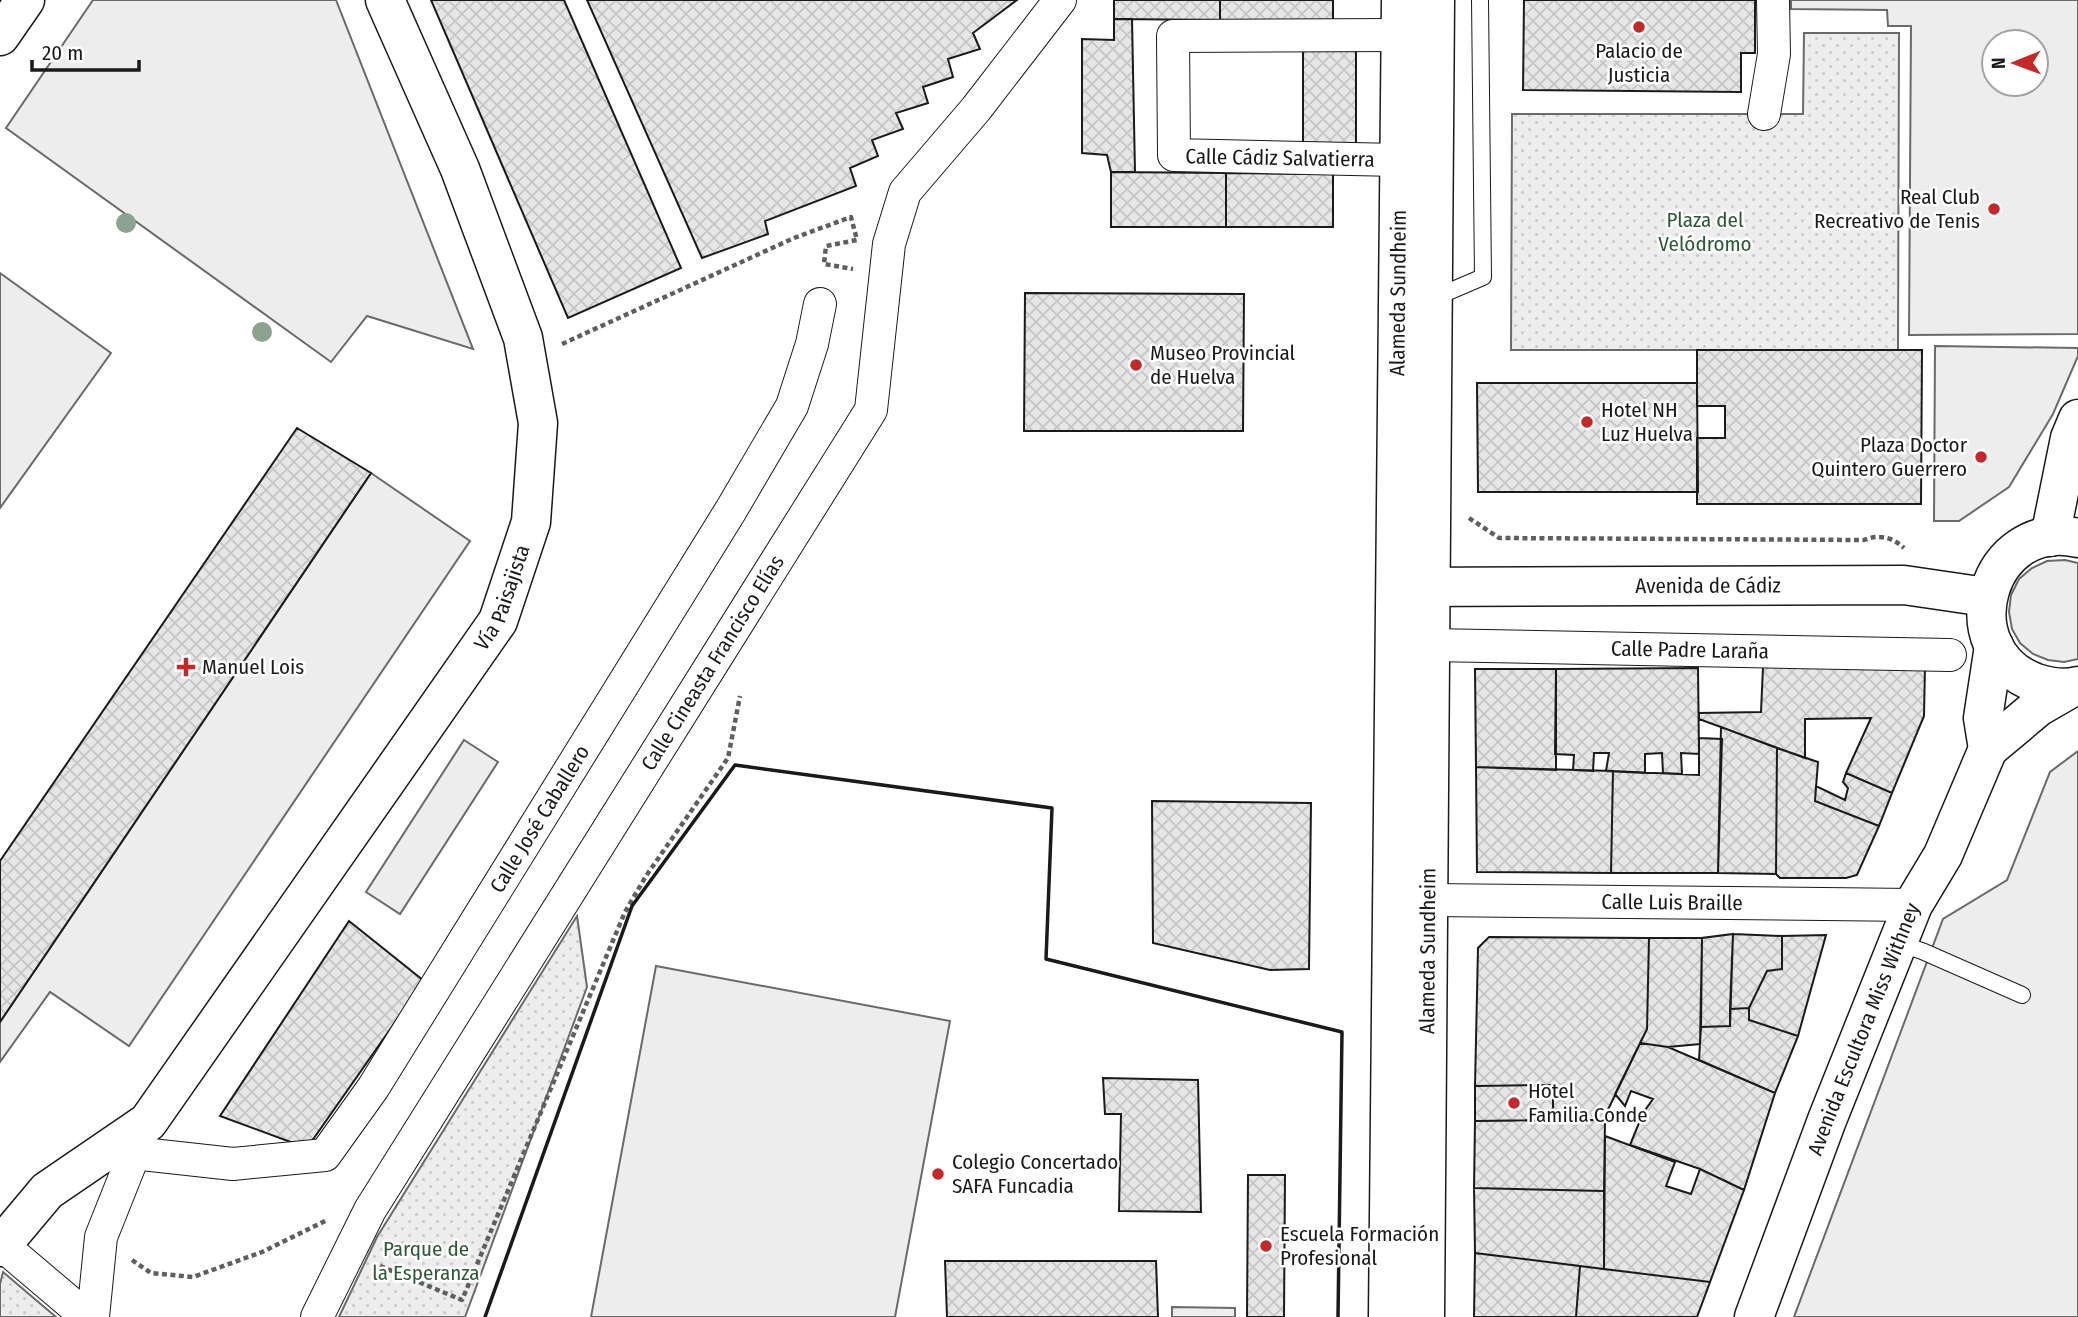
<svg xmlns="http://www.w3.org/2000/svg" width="2078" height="1317" font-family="'Fira Sans Condensed',sans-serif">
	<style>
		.built { fill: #ededed; stroke: #6a6a6a; stroke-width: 2; fill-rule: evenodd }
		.park { fill: url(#park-dots); stroke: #6a6a6a; stroke-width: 2 }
		.building { fill: url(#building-cross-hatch); stroke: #1a1a1a; stroke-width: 2 }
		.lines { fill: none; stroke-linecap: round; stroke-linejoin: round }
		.lane-casing { stroke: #1a1a1a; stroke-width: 18 }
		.street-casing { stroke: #1a1a1a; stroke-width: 34 }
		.secondary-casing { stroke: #1a1a1a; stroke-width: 41 }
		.path { stroke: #5f5f5f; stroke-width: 4.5; stroke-dasharray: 5 3.5; stroke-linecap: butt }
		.lane { stroke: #fff; stroke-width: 16 }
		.street { stroke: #fff; stroke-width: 32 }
		.secondary { stroke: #fff; stroke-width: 38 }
		.wall { stroke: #1a1a1a; stroke-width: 3.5 }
		.tree { fill: #8aa48f }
		.poi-dot { fill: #c62828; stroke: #fff; stroke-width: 2.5 }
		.labels { text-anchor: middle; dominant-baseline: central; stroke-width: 5; stroke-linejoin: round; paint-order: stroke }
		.poi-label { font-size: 21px; fill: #1a1a1a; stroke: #fff; text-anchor: start }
		.street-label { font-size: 21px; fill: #1a1a1a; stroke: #fff }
		.park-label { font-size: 21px; fill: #2b5a34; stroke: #fff }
	</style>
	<defs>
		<pattern id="park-dots" width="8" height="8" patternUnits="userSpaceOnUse" patternTransform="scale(1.75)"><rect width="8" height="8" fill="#ededed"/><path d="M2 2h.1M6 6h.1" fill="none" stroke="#cbcbcb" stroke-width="1.8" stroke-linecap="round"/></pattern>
		<pattern id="building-cross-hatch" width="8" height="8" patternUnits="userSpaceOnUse" patternTransform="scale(1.75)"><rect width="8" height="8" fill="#e6e6e6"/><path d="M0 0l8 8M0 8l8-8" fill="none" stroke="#c5c5c5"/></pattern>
	</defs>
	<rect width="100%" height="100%" fill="#fff"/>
	<path class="built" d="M93,0h243l137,349 -106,-33 -36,46 -325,-234z
		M1791,0h287v334l-169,1 2,-309h-23l-1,-16 -96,-1zM1994,42h42v42h-42z
		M0,273l111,80 -111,155z
		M1935,346l143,2v8l-25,58 -44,73 -50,34h-25z
		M371,473l99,68 -341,505 -79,-54 -50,70v-40z
		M2065,560l13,3v96l-14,3 -16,-2 -15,-6 -13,-11 -8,-14 -3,-17 2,-17 8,-16 13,-11 15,-7z
		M464,740l34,22 -98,152 -34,-22z
		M2078,751v566h-284l149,-398 64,-39 43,-108z
		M656,966l294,55 -55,296h-304z
		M1172,1307l63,1v9h-63z"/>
	<path class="park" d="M1804,33h95l-1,317h-387l1,-236h291z
		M577,916l10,71 -122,330h-126l38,-80z
		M3,1272l53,45h-56v-33z"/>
	<path class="building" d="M431,0h133l117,268 -113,50z
		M587,0h430l-44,33 7,16 -32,10 5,18 -30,10 5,16 -32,10 7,16 -31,11 6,16 -28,12 6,18 -91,35 3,13 -66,24z
		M1114,0h106v20l-106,-1z
		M1220,0h113v21l-113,-1z
		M1524,0h231v53h-14v39l-218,-2z
		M1114,19h18l3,153h-24l-4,-17 -25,-2v-114l32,1z
		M1303,46h53v100h-53z
		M1111,172l115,1v54h-115z
		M1226,173l107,1v53h-107z
		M1025,293l219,1 -1,137h-219z
		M1697,350h225l-1,154h-224v-66h28v-32h-28z
		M1477,383h220l1,109h-220z
		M297,428l74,45 -371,549v-161z
		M1925,666l-1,50 -32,77 -46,-20 25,-55 -66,1v39l-106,-39v-6l62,-1 2,-45z
		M1698,668l1,86 -18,-1 1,21 -19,-1 -1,-20 -17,1v19l-39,-2 3,-18h-15l-1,18 -20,-1 1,-15 -19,-1 1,-85z
		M1475,669h81v101l-80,-3z
		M1721,727l56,21 -1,126 -58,-1z
		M1699,738l23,1 -4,134h-107l2,-102 86,4z
		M1777,748l41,14 -3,39 64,25 -22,49 -11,3h-66l-4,-4z
		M1476,767l137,4 -2,102 -134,-1z
		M1846,773l46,20 -13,33 -64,-25 1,-15 29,14 3,-12 -5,-6z
		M1152,801l159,2 -2,166 -39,1 -117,-27z
		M349,921l75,60 -117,167 -87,-32z
		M1733,934l-3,92 -29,1 1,-89z
		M1733,934l49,2v33l-15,2 -18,37 -19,1z
		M1826,935l-28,101 -49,-16v-12l18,-37 15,-2v-33z
		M1489,937l160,1 -2,91 -44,91h-50v-35l-78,1 3,-138z
		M1649,938h53l-2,106 -32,3 -28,-4 7,-14z
		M1749,1008v12l49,16 -23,57 -76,-33 2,-33 29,-1v-17z
		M1640,1043l28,4 107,46 -31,97 -44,-21 -70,-24 13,-32 10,-14 -22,-8 -6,15 -10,-12z
		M1103,1078l95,2 3,132 -82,-1 2,-97h-16z
		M1553,1085v35l-78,1v-35z
		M1605,1120l-1,71 -130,-3 1,-67z
		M1605,1136l70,26 -9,24 25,8 9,-25 44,21 -34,92 -106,-13z
		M1248,1175h37l-1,142h-37z
		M1474,1188l130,3v78l-129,-16z
		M1475,1253l105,13 -4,51h-102z
		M945,1261h211l2,56h-211z
		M1580,1266l24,3 106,13 -13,35h-121z"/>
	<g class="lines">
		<defs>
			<path id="lane" d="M1434,298l49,-21 -3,-277
				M1897,943l25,8 100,44"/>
			<g id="street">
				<path d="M1764,114l10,-60 -1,-54"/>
				<path d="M1398,160l-224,-5 -1,-119 227,-1"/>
				<path id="s1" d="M1431,645l519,10"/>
				<path id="s2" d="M1430,900l483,5"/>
				<path id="s3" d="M133,1153l100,11 92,-9 48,-67 358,-578 61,-104 20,-62 8,-40"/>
				<path d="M2,1245l85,72"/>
				<path d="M93,1317l8,-80 41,-103"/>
				<path id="s4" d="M317,1317l53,-107 501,-800 18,-166 16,-52 71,-83 84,-109"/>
			</g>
			<g id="secondary">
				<path d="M0,36l25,-36"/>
				<path d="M2050,537l20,-99 8,-19"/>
				<path d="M2078,538c-91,-21 -130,113 -42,145 13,4 28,7 42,3"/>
				<path id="s5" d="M1404,587l500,-2 82,12"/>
				<path d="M1988,749l-5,-31 11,-72"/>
				<path id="s6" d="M0,1247l47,-56 101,-69 350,-501 33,-99 7,-99 -15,-85 -63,-169 -75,-169"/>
				<path id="s7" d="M1388,1317l13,-1317"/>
				<path id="s8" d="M1425,1317l10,-1317"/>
				<path id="s9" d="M1754,1317l73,-197 86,-215 30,-50 45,-106 50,-42 33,-19"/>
			</g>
		</defs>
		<use href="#lane" class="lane-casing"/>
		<use href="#street" class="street-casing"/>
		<use href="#secondary" class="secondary-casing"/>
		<path class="path" d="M562,344l232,-106 57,-21 6,23 -31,6 -2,18 29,5
			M1469,518l30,20 365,2c15,-6 28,-3 40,8
			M132,1260l19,13 42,4 69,-25 65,-32
			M380,1266l82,34 163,-388 21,-36 82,-118 12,-62"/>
		<use href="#lane" class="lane"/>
		<use href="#street" class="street"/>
		<use href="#secondary" class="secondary"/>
		<path class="wall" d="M485,1317l147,-411 103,-141 317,43 -6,151 296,73 -4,285"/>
	</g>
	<g class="tree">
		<circle cx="126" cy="223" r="10"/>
		<circle cx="262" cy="332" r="10"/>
	</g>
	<g class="poi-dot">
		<circle cx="1639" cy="27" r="7"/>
		<circle cx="1994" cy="209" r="7"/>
		<circle cx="1136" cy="365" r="7"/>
		<circle cx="1587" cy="422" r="7"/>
		<circle cx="1981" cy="457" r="7"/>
		<path d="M182.5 656.5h7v7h7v7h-7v7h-7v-7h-7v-7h7z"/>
		<circle cx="1514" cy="1103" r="7"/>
		<circle cx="938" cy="1174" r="7"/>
		<circle cx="1266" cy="1246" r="7"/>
	</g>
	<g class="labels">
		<g class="poi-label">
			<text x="1639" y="51" text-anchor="middle">Palacio de<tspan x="1639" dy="24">Justicia</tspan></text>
			<text x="1980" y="197" text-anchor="end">Real Club<tspan x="1980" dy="24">Recreativo de Tenis</tspan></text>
			<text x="1150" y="353">Museo Provincial<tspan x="1150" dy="24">de Huelva</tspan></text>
			<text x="1601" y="410">Hotel NH<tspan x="1601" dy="24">Luz Huelva</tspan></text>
			<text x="1967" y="445" text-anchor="end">Plaza Doctor<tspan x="1967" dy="24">Quintero Guerrero</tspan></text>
			<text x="202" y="667">Manuel Lois</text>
			<text x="1528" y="1091">Hotel<tspan x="1528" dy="24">Familia Conde</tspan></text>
			<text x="952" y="1162">Colegio Concertado<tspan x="952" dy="24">SAFA Funcadia</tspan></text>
			<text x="1280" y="1234">Escuela Formación<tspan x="1280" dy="24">Profesional</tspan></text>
		</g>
		<g class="street-label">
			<text transform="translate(1280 158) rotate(1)">Calle Cádiz Salvatierra</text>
			<text stroke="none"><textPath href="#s7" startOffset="1024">Alameda Sundheim</textPath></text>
			<text stroke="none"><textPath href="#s5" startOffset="304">Avenida de Cádiz</textPath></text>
			<text stroke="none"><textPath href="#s6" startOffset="830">Vía Paisajista</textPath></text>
			<text stroke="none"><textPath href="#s1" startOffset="259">Calle Padre Laraña</textPath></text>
			<text stroke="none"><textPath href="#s4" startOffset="765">Calle Cineasta Francisco Elías</textPath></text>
			<text stroke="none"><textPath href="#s3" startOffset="592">Calle José Caballero</textPath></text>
			<text stroke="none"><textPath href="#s2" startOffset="242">Calle Luis Braille</textPath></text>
			<text stroke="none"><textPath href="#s8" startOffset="366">Alameda Sundheim</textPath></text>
			<text stroke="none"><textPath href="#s9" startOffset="308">Avenida Escultora Miss Withney</textPath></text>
		</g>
		<g class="park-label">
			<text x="1705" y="220">Plaza del<tspan x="1705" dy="24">Velódromo</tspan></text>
			<text x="426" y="1249">Parque de<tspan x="426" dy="24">la Esperanza</tspan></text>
		</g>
	</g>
	<g transform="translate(2015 63) rotate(269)"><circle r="33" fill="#ffffff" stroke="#a3a3a3" stroke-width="2"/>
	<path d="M0-5L12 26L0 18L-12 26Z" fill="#c62828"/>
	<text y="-10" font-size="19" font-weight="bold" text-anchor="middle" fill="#1a1a1a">N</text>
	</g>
	<path d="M32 60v10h107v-10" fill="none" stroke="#1a1a1a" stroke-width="3.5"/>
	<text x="42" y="60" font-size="21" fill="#1a1a1a" stroke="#ffffff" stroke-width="5" paint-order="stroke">20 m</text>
</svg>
